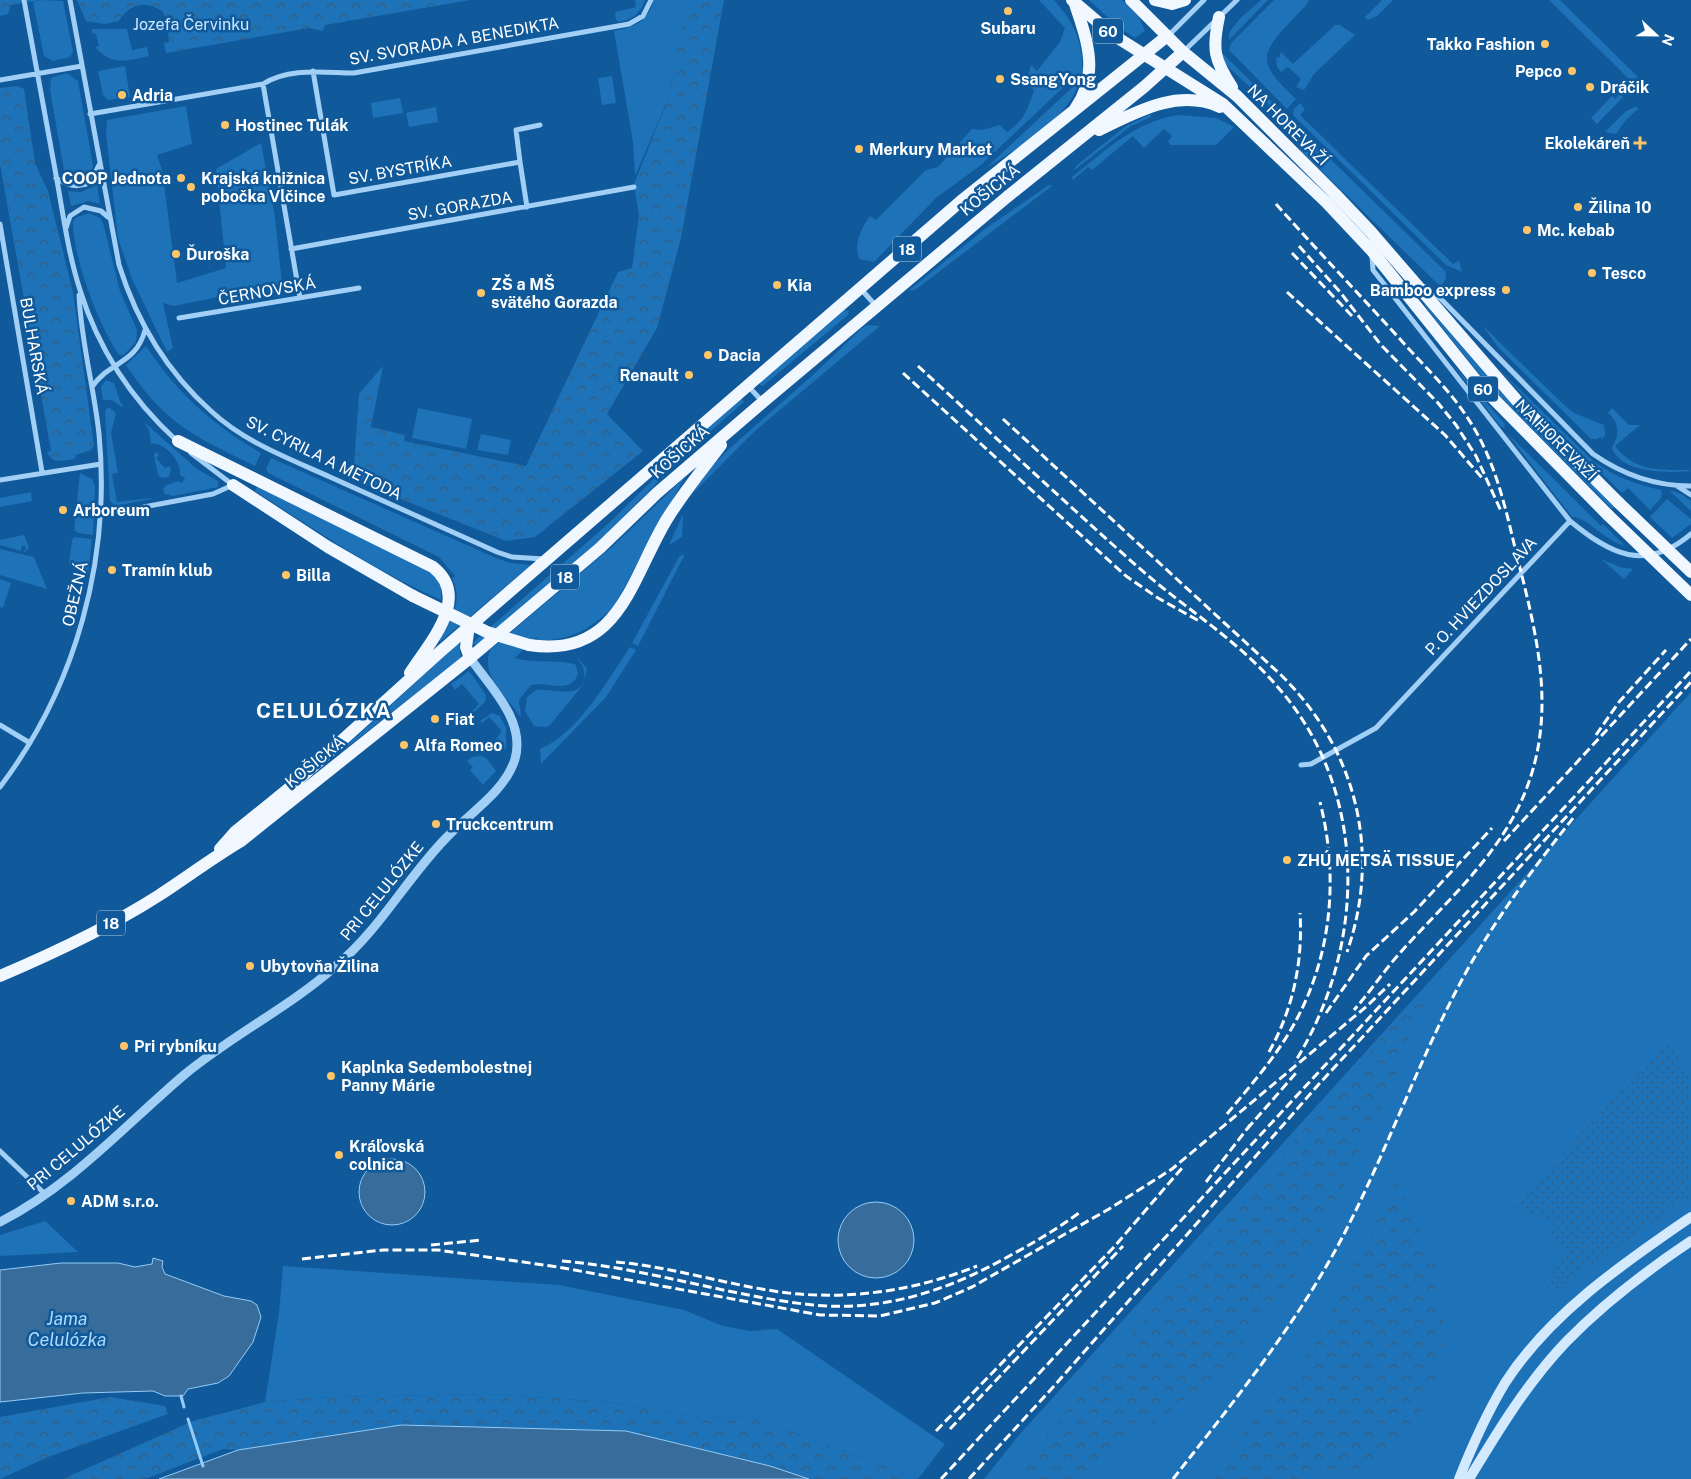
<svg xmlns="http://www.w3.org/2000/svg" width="1691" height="1479" font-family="'Public Sans',sans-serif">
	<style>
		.grass { fill: #1e72b8 }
		.forest { fill: url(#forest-crowns) }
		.garden { fill: url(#garden-dots) }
		.water { fill: #376c9b; stroke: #93ccf8 }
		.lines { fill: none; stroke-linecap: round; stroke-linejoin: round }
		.stream { stroke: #93ccf8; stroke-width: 3 }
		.minor { stroke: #a2cff5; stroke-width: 5 }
		.tertiary { stroke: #a2cff5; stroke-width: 9 }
		.secondary { stroke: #d2e9fe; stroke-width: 10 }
		.primary { stroke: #f0f7ff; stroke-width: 12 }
		.rail { stroke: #fff; stroke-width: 3; stroke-dasharray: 9 4; stroke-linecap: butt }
		.primary-bridge { stroke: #f0f7ff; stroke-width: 12 }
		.poi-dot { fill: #ffc566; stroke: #10599a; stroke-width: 2 }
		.labels { text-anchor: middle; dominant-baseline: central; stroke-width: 5; stroke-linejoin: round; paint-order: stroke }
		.shield { fill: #10599a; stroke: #b7cde1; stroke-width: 1 }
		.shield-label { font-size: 15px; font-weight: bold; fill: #fff }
		.park-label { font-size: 16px; fill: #cae7fe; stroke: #10599a }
		.poi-label { font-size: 16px; font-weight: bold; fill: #fff; stroke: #10599a; text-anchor: start }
		.street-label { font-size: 16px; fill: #fff; stroke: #10599a }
		.water-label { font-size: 18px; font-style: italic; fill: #aed9fb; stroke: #10599a }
		.district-label { font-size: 21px; font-weight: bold; letter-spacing: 1px; fill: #fff; stroke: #10599a }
	</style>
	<defs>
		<pattern id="forest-crowns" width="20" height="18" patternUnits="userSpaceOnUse" patternTransform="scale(1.25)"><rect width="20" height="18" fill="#1e72b8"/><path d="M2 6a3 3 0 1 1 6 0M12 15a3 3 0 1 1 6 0" fill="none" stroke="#375d7d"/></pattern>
		<pattern id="garden-dots" width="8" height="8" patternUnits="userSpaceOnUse" patternTransform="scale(1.25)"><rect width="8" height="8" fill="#1e72b8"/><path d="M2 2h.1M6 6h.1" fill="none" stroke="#375d7d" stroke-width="1.8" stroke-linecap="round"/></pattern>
	</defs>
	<rect width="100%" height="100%" fill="#10599a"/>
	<path class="grass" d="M40,0l23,1 10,51 -3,5 -17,4 -9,-5 -11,-54z
		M635,0h10c-5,14 -12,19 -26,22l-3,-2 -1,-8 21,-5z
		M654,0h33l-19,99 -33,77 -2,-34 -19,-111c23,-5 32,-8 40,-31z
		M1039,0h15c21,23 30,44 28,75l-11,5 -90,85 -45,33 -62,64 -14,-3c-8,-13 2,-32 10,-43l6,4 50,-50 12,-3 34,-38 10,1 18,-5 7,7c17,-11 21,-23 27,-42l-8,-8 5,-17 6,6 23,-29 5,-14z
		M1089,0h33l17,17 6,14 -10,7 -17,-11z
		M1261,0h7l-39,40c-3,-13 23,-31 32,-40z
		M1274,0h35c-3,7 -10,12 -15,18 -37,38 -36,45 2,81l-9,10 -58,-59 2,-7z
		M1382,0h11l-16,16 -9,4 -3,-3z
		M1549,0h11l78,77 -6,5z
		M1335,25h5l15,10 -41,39 -10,16 -8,-3 5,-8 -13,-12 -7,5 -4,-5 -1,-10 3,1 2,-6 12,12z
		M92,29h35l5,21 15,-3 2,9c-23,5 -37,10 -54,-9l4,-1 -3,-12 -4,-1z
		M1222,53l224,219v6l-5,9 -138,-134 -35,-49 -44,-41z
		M125,66l5,31 -22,3 -5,-5 -5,-24z
		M67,73l11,8 15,85c-4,15 -16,18 -28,10l-15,-86 1,-12z
		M612,76l4,27 -14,2 -4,-27z
		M1080,80c-13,42 -60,66 -95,89z
		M1622,91l1,6 -26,27 -6,-6 21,-22 3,3z
		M400,98l3,15 -30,5 -2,-15z
		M1300,103l5,6 -5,6 153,149 6,-3 3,11 -16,-7 -153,-150 1,-6z
		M186,106l6,38 -35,11 5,14 15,114 49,-15 -10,-99 45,-26 14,74 7,67 -108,22 -11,-3 10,45 -6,4 -35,-73 -14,-41 -12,-104 1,-14z
		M436,107l2,15 -29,5 -3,-14z
		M1635,107l4,1 -14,13 -9,13 -11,-2 21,-21z
		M1151,114v3l-20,9 -58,45 4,-6 49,-39z
		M1179,115l37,3 18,9 -18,18h-45l-3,-3 4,-6 -8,-7 -20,19 -11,-12 -41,34 -4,-3 -15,13 -1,-3c35,-27 61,-55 107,-62z
		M97,185l3,19 -11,-3 -18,5 -3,-15 13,1z
		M1049,185l3,1 -137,104 -7,1 78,-63z
		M89,213l11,5 3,5 17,68 17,39 -1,12 -12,13h-5c-21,-31 -46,-97 -46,-134l4,-4z
		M1425,304l90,104 100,99 -3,2 -128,-129 -60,-75z
		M845,310l4,1 -1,4 -85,71 -3,-1v-3z
		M867,325l13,1 -125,105 -65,65 25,-33 15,-15 84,-74 47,-45z
		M1482,325l81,79 11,9 30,12 1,9 -2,5 -3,-2 -3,2h-6l-11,-11 -82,-81z
		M146,346c30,46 68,80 115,107l-6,13c-61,-30 -90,-42 -129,-101z
		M1449,360l56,64 -1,4 -4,-2z
		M1497,367l96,94c21,15 43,24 69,29l-1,8 -11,12 -22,-22 -6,5 -80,-77z
		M106,380l8,3 7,21h2l-1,3 -10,-7h-9l-2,-13z
		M741,398l3,4 -48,42 -99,99 -120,102 -6,-1 138,-121 83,-82z
		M109,407l7,6 -5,20 7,40 -6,1 5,28 35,-4 -1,1 -36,7 -5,-5 -5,-88 1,-4z
		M418,408l54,11 -6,30 -54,-11z
		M1612,408l17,17h11l-25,21c16,21 36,24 61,24 6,0 12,-1 15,1 -21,2 -72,3 -79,-24 8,-12 7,-25 -4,-34z
		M144,422l53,47 21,12v6l-45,9 -8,-2 -2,-5 2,-3 12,-5 5,2 3,-5 -5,-3c2,-13 -15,-33 -29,-31l-2,-14z
		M1506,432l95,94 2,-2 22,22c-20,-5 -38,-29 -53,-29z
		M481,434l30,6 -3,15 -31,-5z
		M156,452l3,3 -3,3 9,10 4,-2 2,3 -2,8 -7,1 -4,-3 -4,-20z
		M271,458l225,100 15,5 20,2 -91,77c-2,-18 28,-30 12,-64l3,-2 -16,-19 -171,-84 -2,-4z
		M80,473l12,6 3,7 -2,49 -15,-2 -4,-3z
		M685,477l-70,128c-22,23 -44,36 -76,35l-3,-3 -21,21c18,6 50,1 61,7l2,9c-7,21 -31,7 -47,11l-12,15 2,18c-13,-21 -41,-41 -31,-68l123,-104z
		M258,485l175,87 8,14v14c-66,-29 -126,-70 -186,-109z
		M1669,490l12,4 10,7v10z
		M31,492l1,9 -32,6v-9z
		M1667,499l24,20v5l-19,14 -22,-21z
		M683,514l-1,23 -13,8z
		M24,535l5,12 -3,5 -4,-1 4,-1 -1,-5 -4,2v4l-21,-6v-5z
		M74,537l18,2 -4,35 -6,-1v-5l-13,-4 3,-24z
		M0,549l34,8 13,32 -47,-14z
		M683,554l1,2 -46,90 -6,-3 47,-86z
		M1601,559l19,8 13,2 -9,10z
		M0,579l11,4 -8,25 -3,-1z
		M459,643l2,15 -115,90v-2z
		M630,647l6,3 -30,47 -65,67 -1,-15c38,-16 68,-69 90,-102z
		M577,657l10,12 -4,16 -33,40 -4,2 -12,-1 -9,-15 2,-14 9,-7c15,-2 53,12 48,-19 -1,-6 -6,-11 -7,-14z
		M469,671l17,24 -1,7 -11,10 -2,-1 7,-7 -17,-20 -7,6 -4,-6z
		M1691,692v787h-707l35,-44z
		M492,713l8,3 6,12v22l-10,-11 6,-8 -13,-14 -7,6 -2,-2z
		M481,756l5,2 10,13 -13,14 -13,-15 3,-3 -6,-6 5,-4z
		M45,1221l33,31 -78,4v-21z
		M283,1266l276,19 125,25 39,16 27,5 27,-2 168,115 -27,35 -166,-62 -51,1 -93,-16 -121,-8 -156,3 -66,5 14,-89z"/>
	<path class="forest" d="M0,0h40l-29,5 -3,9 -8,2z
		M77,0h393l-145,25 -2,6 -14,-3 -143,25 -2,-10 5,-1c-1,-9 -1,-24 -7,-31 -16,-11 -33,-7 -43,10l-15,3 -18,-3z
		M686,0h38l-43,238 -24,90 -50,86 36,37 -108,86 -29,4 -153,-61 6,-86 24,-28 -12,61 34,8 -1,6 122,25 92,-194 14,-4 7,-52 -5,-32 34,-85z
		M17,86l7,3 11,74 13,28 25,101 21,154 -3,4 -15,5 -1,4c-11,1 -23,6 -28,-7l4,-1 -51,-287v-76z
		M1430,990l-38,93 -83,175 -36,43 -50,73 -149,105h-36l-23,-7 397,-471z
		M1395,1183l9,14 32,69 8,65 -10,55 -27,50 -57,38 -50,5h-93l105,-131z
		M487,1394l121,8 93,16 51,-1 166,62h-109l-39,-13 -144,-35 -225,-6 -163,25 -15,-1 -78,30h-82l130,-58 72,-19 66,-5z
		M110,1397l55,9 3,8 -120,43 -48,22v-62z"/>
	<path class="garden" d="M1667,1042l24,35v120l-144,98 -4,-2 23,-46 -16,-6 4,-19 -43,-14z"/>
	<path class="water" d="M359 1192a33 33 0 1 1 66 0a33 33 0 1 1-66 0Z
		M838 1240a38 38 0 1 1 76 0a38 38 0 1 1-76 0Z
		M153,1258l10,3 -1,6 3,7 59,22 27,5 6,4 4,12 -8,25 -24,34 -11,7 -30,6 -5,7h-18l-12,-5 -70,2 -83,9v-132l61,-7h57l17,4 17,-3z
		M401,1425l225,6 144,35 39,13h-650l79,-29z"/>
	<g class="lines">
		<path class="stream" d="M181,1396l3,11
			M188,1419l15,47"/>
		<path class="minor" d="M24,0c11,58 21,117 32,175 7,38 12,78 24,115 18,58 52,110 97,151
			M70,0l49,265c18,57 47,106 92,146 33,31 79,48 119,66 56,25 111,50 167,75l15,5 32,2
			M1167,37l37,-37
			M1183,52l54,-52
			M313,71l21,124 186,-33 7,45
			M0,80l82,-14
			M263,84l37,214
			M90,114l173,-30c27,-17 62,-11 91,-11l275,-49 14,-8 8,-16
			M520,162l-4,-32 24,-5
			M56,178c12,8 20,10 34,5l9,-18
			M0,224l42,248
			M66,228l4,-12 14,-9 17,4 7,6
			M291,249l343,-62
			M1372,256l1,14 197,251c40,33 75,52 121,13
			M1425,287l16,12 152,155c30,21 61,32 98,32
			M860,288l16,18
			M179,318l180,-30
			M748,386l15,16
			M92,387c17,-26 44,-22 53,-57
			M0,480l101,-16
			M1677,486l14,9
			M101,515l112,-21 20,-9 -42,-32
			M0,725l30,18
			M1301,765l10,-1 65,-36 194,-207
			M0,787c76,-100 111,-228 99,-353 -5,-47 -18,-92 -20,-139
			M0,1151l46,44"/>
		<path class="tertiary" d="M0,1222c71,-36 124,-96 184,-147 48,-40 106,-68 153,-110 43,-36 70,-87 109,-127 22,-24 59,-46 69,-79 11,-38 -25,-73 -45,-101"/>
		<path class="secondary" d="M1459,1479c13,-33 28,-66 46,-96 45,-70 119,-120 186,-166
			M1469,1479c29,-48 58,-96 97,-137 38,-39 80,-71 125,-101"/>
		<path class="primary" d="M1072,0l41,35 110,69 103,98 46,49 106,132 130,132
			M1131,0l52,52 54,44 98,98 36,38 148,171 100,100
			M1155,0l17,4 13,-4
			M1075,4c12,36 25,70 0,105
			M1219,17c-7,32 -5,43 13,70
			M1099,130c37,-18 79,-42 121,-23
			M178,441l255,126c39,31 -4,76 -23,106
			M233,485l95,62 85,49
			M469,626l-3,21 4,11
			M529,645c91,14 102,-67 138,-126 16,-26 36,-50 54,-74
			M220,849l15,-17 52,-42 154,-139 520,-450 205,-164
			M0,976c54,-23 108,-48 158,-80 28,-18 54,-38 83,-55l229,-183 130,-110 57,-55 106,-91 244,-205 137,-110 39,-35"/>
		<path class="rail" d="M1276,204c40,45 82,89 123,134 22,25 47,48 66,76 28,40 39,87 50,134 23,92 47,176 0,266 -29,54 -76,95 -116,140 -16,18 -29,38 -45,56
			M1299,246l41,46 41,53 57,58 18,22 20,31 25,55
			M1292,253l60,63
			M1287,292l158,143 37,43
			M918,366c73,67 145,135 220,201 46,41 96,70 138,118 94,105 91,261 19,377
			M903,373l223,203 32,22 41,23
			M1003,419l278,256c75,74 101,176 66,277
			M1596,735l23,-33 47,-52
			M1504,841l187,-202
			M1326,1013l40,-57 48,-44 78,-84
			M1269,1052c24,-43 34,-90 31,-139
			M1227,1114c23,-28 48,-56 66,-88 39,-69 46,-149 27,-224
			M1247,1129l49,-56
			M1206,1182l44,-57
			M431,1245l51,-5
			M302,1259l81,-9h55l120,17 262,48 60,1 55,-13 37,-16 137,-78 63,-40 195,-163 23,-22
			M562,1261c85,7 166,35 251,44 72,7 136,-15 198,-50 24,-13 46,-26 68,-42
			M616,1262c58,5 114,24 172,31 65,7 129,-3 189,-27
			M950,1429l173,-183
			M936,1431l178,-184 68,-79
			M941,1479l750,-808
			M969,1479l86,-94 264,-301 372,-402
			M1173,1479c61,-78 124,-155 170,-243 44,-85 76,-177 122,-262 31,-56 69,-107 109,-157"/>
		<path class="primary-bridge" d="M1619,503l72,69
			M1608,515l83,80
			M413,596l74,36 42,13"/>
	</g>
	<g class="poi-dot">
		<circle cx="1008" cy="11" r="5"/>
		<circle cx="1545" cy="44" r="5"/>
		<circle cx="1572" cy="71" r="5"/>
		<circle cx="1000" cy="79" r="5"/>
		<circle cx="1590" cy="87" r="5"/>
		<circle cx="122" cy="95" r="5"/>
		<circle cx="225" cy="125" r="5"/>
		<path d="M1637.5 135.5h5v5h5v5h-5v5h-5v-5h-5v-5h5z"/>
		<circle cx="859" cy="149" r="5"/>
		<circle cx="181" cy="178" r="5"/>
		<circle cx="191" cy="187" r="5"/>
		<circle cx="1578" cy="207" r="5"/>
		<circle cx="1527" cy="230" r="5"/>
		<circle cx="176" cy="254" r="5"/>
		<circle cx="1592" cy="273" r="5"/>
		<circle cx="777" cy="285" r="5"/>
		<circle cx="1506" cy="290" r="5"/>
		<circle cx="481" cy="293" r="5"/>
		<circle cx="708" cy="355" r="5"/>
		<circle cx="689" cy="375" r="5"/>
		<circle cx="63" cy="510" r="5"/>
		<circle cx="112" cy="570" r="5"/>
		<circle cx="286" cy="575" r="5"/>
		<circle cx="435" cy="719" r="5"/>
		<circle cx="404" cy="745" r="5"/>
		<circle cx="436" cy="824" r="5"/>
		<circle cx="1287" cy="860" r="5"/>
		<circle cx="250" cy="966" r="5"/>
		<circle cx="124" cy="1046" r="5"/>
		<circle cx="331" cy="1076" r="5"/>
		<circle cx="339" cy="1155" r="5"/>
		<circle cx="71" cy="1201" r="5"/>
	</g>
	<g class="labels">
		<g class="shield">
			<rect x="1093" y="18.5" width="30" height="25" rx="4"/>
			<rect x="893" y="236.5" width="28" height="25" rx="4"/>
			<rect x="1468" y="376.5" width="30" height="25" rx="4"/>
			<rect x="551" y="564.5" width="28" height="25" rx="4"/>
			<rect x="97" y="910.5" width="28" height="25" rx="4"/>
		</g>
		<g class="shield-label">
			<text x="1108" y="31">60</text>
			<text x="907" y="249">18</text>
			<text x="1483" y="389">60</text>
			<text x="565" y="577">18</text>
			<text x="111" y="923">18</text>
		</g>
		<g class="park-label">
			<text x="191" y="24">Jozefa Červinku</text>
		</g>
		<g class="poi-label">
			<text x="1008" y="28" text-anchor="middle">Subaru</text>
			<text x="1535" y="44" text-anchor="end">Takko Fashion</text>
			<text x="1562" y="71" text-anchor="end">Pepco</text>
			<text x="1010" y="79">SsangYong</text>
			<text x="1600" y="87">Dráčik</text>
			<text x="132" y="95">Adria</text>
			<text x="235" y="125">Hostinec Tulák</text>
			<text x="1630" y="143" text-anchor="end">Ekolekáreň</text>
			<text x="869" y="149">Merkury Market</text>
			<text x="171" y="178" text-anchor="end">COOP Jednota</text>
			<text x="201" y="178">Krajská knižnica<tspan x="201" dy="18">pobočka Vlčince</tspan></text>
			<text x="1588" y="207">Žilina 10</text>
			<text x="1537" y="230">Mc. kebab</text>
			<text x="186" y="254">Ďuroška</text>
			<text x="1602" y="273">Tesco</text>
			<text x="491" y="284">ZŠ a MŠ<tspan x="491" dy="18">svätého Gorazda</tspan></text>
			<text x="787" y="285">Kia</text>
			<text x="1496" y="290" text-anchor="end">Bamboo express</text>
			<text x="718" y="355">Dacia</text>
			<text x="679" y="375" text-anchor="end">Renault</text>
			<text x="73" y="510">Arboreum</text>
			<text x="122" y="570">Tramín klub</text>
			<text x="296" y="575">Billa</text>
			<text x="445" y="719">Fiat</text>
			<text x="414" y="745">Alfa Romeo</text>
			<text x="446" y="824">Truckcentrum</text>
			<text x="1297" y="860">ZHÚ METSÄ TISSUE</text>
			<text x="260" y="966">Ubytovňa Žilina</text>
			<text x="134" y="1046">Pri rybníku</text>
			<text x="341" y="1067">Kaplnka Sedembolestnej<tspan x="341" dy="18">Panny Márie</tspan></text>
			<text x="349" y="1146">Kráľovská<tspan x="349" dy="18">colnica</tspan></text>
			<text x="81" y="1201">ADM s.r.o.</text>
		</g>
		<g class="street-label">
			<text transform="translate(454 41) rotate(-10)">SV. SVORADA A BENEDIKTA</text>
			<text transform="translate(1288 125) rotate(45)">NA HOREVAŽÍ</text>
			<text transform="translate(400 170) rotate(-10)">SV. BYSTRÍKA</text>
			<text transform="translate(990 190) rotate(-39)">KOŠICKÁ</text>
			<text transform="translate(460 206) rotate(-10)">SV. GORAZDA</text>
			<text transform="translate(267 291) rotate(-10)">ČERNOVSKÁ</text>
			<text transform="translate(34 346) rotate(80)">BULHARSKÁ</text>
			<text transform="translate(1556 440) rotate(45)">NA HOREVAŽÍ</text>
			<text transform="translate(680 452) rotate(-41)">KOŠICKÁ</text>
			<text transform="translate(324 458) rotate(26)">SV. CYRILA A METODA</text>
			<text transform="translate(75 594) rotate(-77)">OBEŽNÁ</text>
			<text transform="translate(1481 596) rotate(-47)">P. O. HVIEZDOSLAVA</text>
			<text transform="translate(315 762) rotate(-39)">KOŠICKÁ</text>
			<text transform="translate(382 891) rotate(-51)">PRI CELULÓZKE</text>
			<text transform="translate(76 1148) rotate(-40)">PRI CELULÓZKE</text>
		</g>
		<g class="water-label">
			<text x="67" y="1318">Jama<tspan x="67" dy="21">Celulózka</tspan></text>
		</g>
		<g class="district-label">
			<text x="324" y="710">CELULÓZKA</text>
		</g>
	</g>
	<g transform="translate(1656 35) rotate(112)" stroke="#10599a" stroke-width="4" paint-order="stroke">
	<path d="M0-4L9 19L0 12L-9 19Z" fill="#ffffff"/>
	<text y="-8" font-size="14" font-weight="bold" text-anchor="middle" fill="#ffffff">N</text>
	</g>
</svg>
